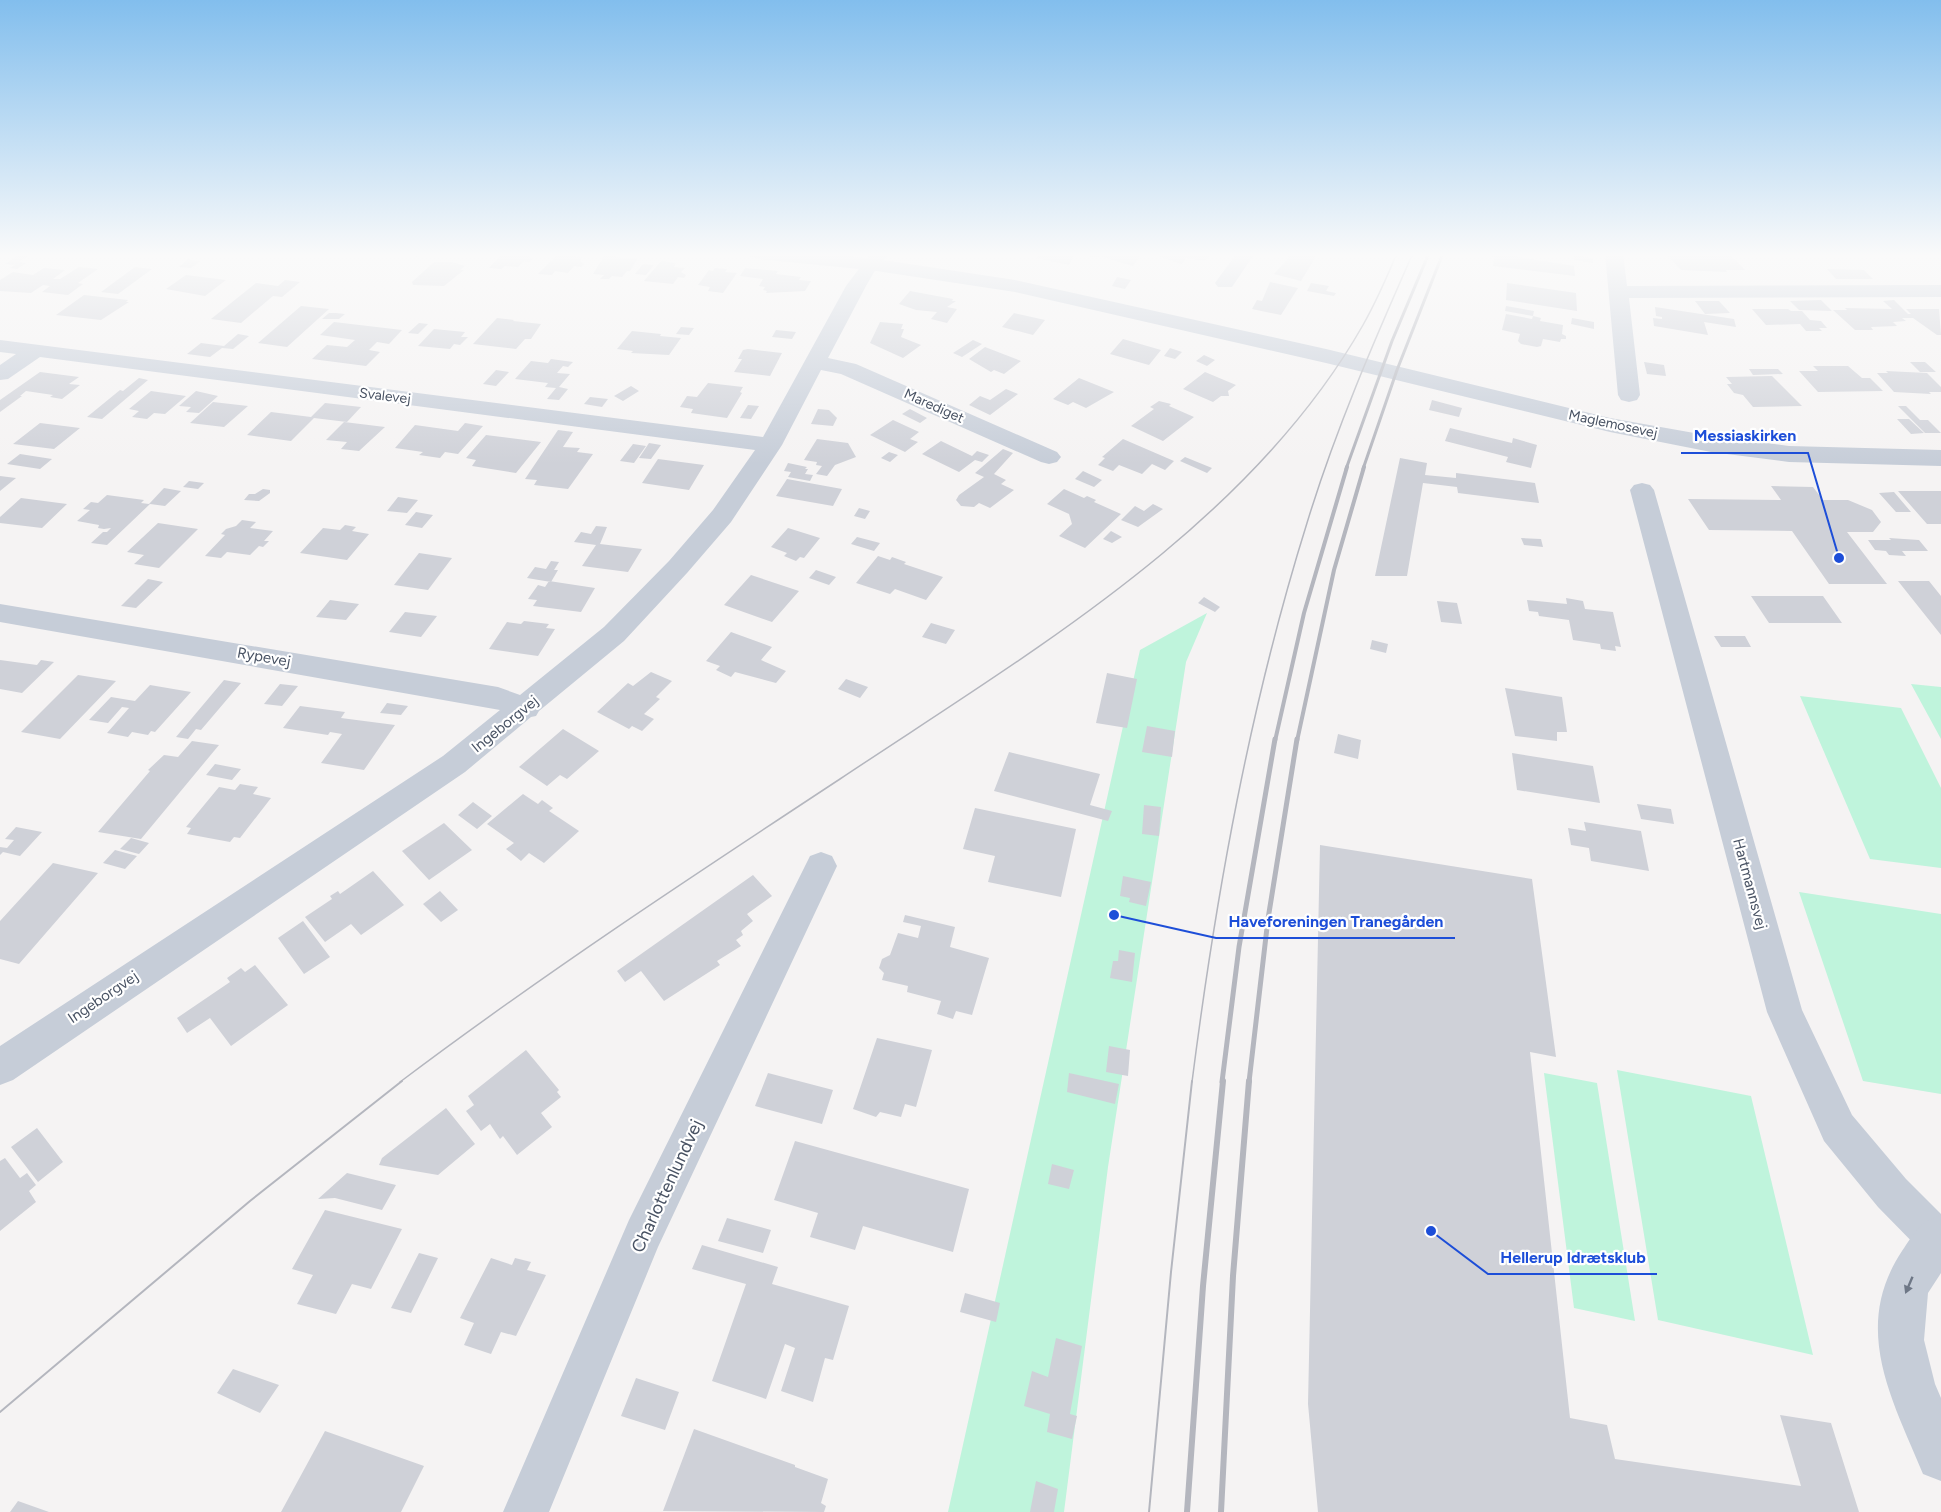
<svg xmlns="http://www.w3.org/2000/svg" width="1941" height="1512" font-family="Figtree,sans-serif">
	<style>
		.green { fill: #bff4dc }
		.building { fill: #cfd1d8 }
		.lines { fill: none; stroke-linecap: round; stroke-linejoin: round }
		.minor { fill: #c6cdd8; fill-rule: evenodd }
		.tertiary { fill: #c6cdd8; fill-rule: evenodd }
		.tram-far1 { stroke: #b4b6be; stroke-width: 1.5 }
		.tram { stroke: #b4b6be; stroke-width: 2 }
		.rail-far3 { stroke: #b4b6be; stroke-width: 3 }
		.rail-far2 { stroke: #b4b6be; stroke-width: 4 }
		.rail-far1 { stroke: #b4b6be; stroke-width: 5 }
		.rail { stroke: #b4b6be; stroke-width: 6 }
		.oneway { fill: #6e7786 }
		.labels { text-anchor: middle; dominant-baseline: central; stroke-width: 4.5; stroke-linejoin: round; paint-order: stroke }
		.far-street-label { font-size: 14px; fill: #485263; stroke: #fff }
		.street-label { font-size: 15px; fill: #485263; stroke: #fff }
		.near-street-label { font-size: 18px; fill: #485263; stroke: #fff }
		.leader { fill: none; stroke: #1d4ed8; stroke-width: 2 }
		.callout-dot { fill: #1d4ed8; stroke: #fff; stroke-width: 2 }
		.callout-label { font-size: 16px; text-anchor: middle; font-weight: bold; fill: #1d4ed8; stroke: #fff; stroke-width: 4.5; stroke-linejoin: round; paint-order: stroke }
	</style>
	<rect width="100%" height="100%" fill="#f5f3f3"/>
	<path class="green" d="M1207,613l-21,49 -78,505 -44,345h-116l192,-862z
		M1911,684l30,3v52z
		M1800,696l101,12 40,80v80l-71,-9z
		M1799,892l142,22v180l-78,-13z
		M1617,1070l134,26 62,259 -155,-35z
		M1544,1073l53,10 38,238 -61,-13z"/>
	<path class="building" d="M22,253h11l-14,9 7,1 -9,6 -7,-1 5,-3 -10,-1z
		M394,253h29l-5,4z
		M502,253h30l-4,3 5,2 -3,4 -6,-1 -6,6 -13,-1 -4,3 -12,-1z
		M559,253h15l-3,3 12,1 -3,4 4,3 -3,3 -7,-1 -6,7 -13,-2 -3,4 -14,-1z
		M1041,253h34l-6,12 -33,-7z
		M1090,253h53l-10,13 -34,-10 -2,2 -10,-2z
		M1162,253h50l-7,8 -19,-3 -4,6 -22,-7z
		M1288,253l29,2 -16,26 -27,-7 15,-17 -4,-1z
		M1472,253h23l79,13 1,10 -82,-10 1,-9z
		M1665,253h64l16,17h-19l1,2 -46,-2z
		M1574,255l19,3v5l-19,-3z
		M604,256h6l27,3 -7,12h-3l-5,6 -10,-1 -3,3h-9l4,-4 -11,-1z
		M188,259l12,2 -9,7 -12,-1z
		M661,261l15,2 -2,4 11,1 -4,4 5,3 -2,3 -6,-1 -5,7 -29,-3z
		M434,262h18l13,4 -5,4h4l-20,16 -31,-1 -1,-3z
		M643,264l11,1 -8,10 -11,-1z
		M79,267l19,2 -20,14 5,1 -15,11 -26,-3 8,-6 -7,-1 -12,8 -31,-2v-11l13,-8 20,3 11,-7 21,2 -12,9h7z
		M135,267l17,2 -34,25 -17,-2z
		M715,268l12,1 -2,3 12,1 -14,20 -15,-2 2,-4 -12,-2 11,-15 4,1z
		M745,268l33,3 -2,3 25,3 -2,3 12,1 -6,10 -39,2 1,-2 -4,-1 2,-3 -6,-1 4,-7 -23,-3z
		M1827,269l37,1 9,9h-37z
		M186,275l40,5 -21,16 -39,-7z
		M1117,277l14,3 -6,9 -13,-3z
		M285,280l15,2 -18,15 -9,-1 -32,27 -30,-4 45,-36 22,3z
		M1270,282l28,6 -17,27 -29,-6 5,-9 5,1z
		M1311,283l18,3 -3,5 10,2 -2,3 -27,-5z
		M1507,283l69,10 1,18 -71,-11z
		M910,291l43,8 -1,2h4l-9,6 10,2 -10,14 -16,-4 6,-7 -21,-2 -17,-6z
		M84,295l44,5 -2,2h3l-28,18 -45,-5z
		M1821,300l11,11 -33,-1 -9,-9z
		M1894,300l14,14h3l-5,-5h33l2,26h-4l-24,-17h-11l4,3 -13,1 4,4 -26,1 2,3h-18l-22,-20h14l-2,-2 47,1 -9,-8z
		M1695,301h24l11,12 -25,1z
		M301,306l28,3 -42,38 -29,-4z
		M1506,306l28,5 -1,5 -28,-5z
		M1655,307l79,12 2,8 -32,-5 4,13 -54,-9 -1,-8 9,1v-2l-6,-1z
		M1752,309h36l3,2h11l8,9 11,1 6,7h-8l3,3h-16l-6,-7 -34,1z
		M329,313h7l9,1 -6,5h-17z
		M1014,313l31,7 -12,15 -31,-8z
		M1506,314l26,5 1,-3 8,2 -1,3 23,4 -1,9 4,2v3h-5l-1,3 -17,-3 -2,7 -4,1 -16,-3 -3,-3 2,-7 -18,-4z
		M497,318l17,2 -1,1 28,3 -10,15h-6l-9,10 -43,-5z
		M1572,318l22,4v7l-23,-5z
		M334,322l68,8 -13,14 -12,-2 -8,8 11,2 -14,14 -54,-7 15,-14 20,2 8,-7 -35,-5z
		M880,322l23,2 -2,5h3l-3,8 20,8 -18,13 -33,-15z
		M419,323l9,1 -10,10 -10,-1z
		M681,327l13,1 -5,7 -13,-1z
		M434,329l31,3 -4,5h7l-8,8 -6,-1 -4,5 -32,-3z
		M776,330l20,2 -4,7 -20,-2z
		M632,331l29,3 -1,2 21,2 -12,17 -38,-2 2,-2 -16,-2z
		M238,334l11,2 -16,13 -11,-1 -12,9 -23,-3 14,-11 23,3z
		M1123,339l38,11 -12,15 -39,-11z
		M973,340l9,4 -20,13 -9,-4z
		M985,347l36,14 -17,13 -10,-4 -3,2 -22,-13z
		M1170,348l12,4 -7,7 -11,-3z
		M748,349l34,4 -12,23 -36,-4 8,-13h-4l5,-9z
		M1204,355l11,5 -8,6 -11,-5z
		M551,359l22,3 -5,5 -5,-1 -6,7 13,1 -11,13 9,2 -9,11 -12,-1 9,-11 -11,-1 3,-4 -33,-4 16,-18 17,2z
		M1644,362l20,3 2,11 -19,-2z
		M1910,362h15l11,10h-16z
		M1813,366h35l14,12h8l13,13 -65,1 -19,-21h19z
		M1749,369h29l5,5 -30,1z
		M496,370l13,2 -13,14 -13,-2z
		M1886,371l41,2 14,14v5h-12l2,2 -37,-2 -17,-19h11z
		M40,372l39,5 -10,7 11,1 -18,14 -12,-2 3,-2 -27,-4 -6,5h2l-22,16v-12z
		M1205,372l31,13 -8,6 1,5h-8l-8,6 -30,-13z
		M1772,376l30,30 -49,1 -10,-12 -9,-2 -7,-9h5l-6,-7z
		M139,378l9,2 -46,39 -15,-2 33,-27 3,1z
		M1079,378l35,14 -28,16 -13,-6 -5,3 -15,-6z
		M708,383l35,4 -3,5 2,1 -15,25 -36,-5 2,-4 -13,-2 7,-11 10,1z
		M631,386l8,5 -16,10 -9,-5z
		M1006,389l12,5 -28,21 -21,-10 11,-9 10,4z
		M151,391l35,5 -21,18 -11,-1 -7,6 -15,-2 7,-6 -10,-2z
		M196,391l22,5 -19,17 -13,-1 5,-5 -12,-1z
		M590,397l18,2 -6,8 -18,-3z
		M1432,400l30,8 -3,9 -30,-7z
		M1159,401l12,3 -2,2 25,11 -31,24 -32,-15 23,-17 -4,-2z
		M213,402l35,4 -24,21 -34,-4z
		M325,403l36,4 -14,15 -33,-4 -23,23 -44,-6 24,-23 40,5z
		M748,405l11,1 -8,13 -11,-1z
		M1898,406h8l14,14h8l13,13h-16z
		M818,409l11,1 8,8 -4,8 -22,-2z
		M910,409l17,9 -7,5 -18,-9z
		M1897,419h12l15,14 -13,1z
		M893,420l26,12 -9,7 8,3 -13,10 -35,-17z
		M344,422l41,5 -26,24 -18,-2 6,-7 -21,-2z
		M40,423l40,5 -26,21 -41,-5z
		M465,423l18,3 -25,28 -13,-2 -5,6 -21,-3 4,-3 -28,-4 20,-23 43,6z
		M1450,428l62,15 1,-5 24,7 -6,23 -25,-6 2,-5 -63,-16z
		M558,430l15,2 -10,15 17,1 -3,4 16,2 -25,35 -34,-4 3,-5 -12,-1z
		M486,435l55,7 -25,31 -44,-7 4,-6 -10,-2z
		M817,439l31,4 8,14 -21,8 -8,11 -11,-2 6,-8 -6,-1 1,-3 -13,-2z
		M1123,439l51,22 -9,9 -13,-6 -10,10 -23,-9 -6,6 -15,-6 7,-7 -3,-1z
		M941,441l31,15 5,-5 12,4 -7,7 -7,-2 -16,12 -37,-18z
		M649,443l12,2 -10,14 -12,-1z
		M633,444l13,2 -12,17 -14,-2z
		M1003,449l10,4 -19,21 12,6 -5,4 13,6 -24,18 -11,-5 -5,4 -13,-1 -5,-6 3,-5 25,-18 -9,-4z
		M889,452l9,3 -8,7 -9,-4z
		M20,454l32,5 -12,10 -33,-5z
		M1185,457l27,11 -5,5 -27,-12z
		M1400,458l27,5 -2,12 31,3v-5l79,10 4,20 -81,-10 -1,-6 -34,-4 -16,93h-32z
		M658,459l46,6 -15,25 -47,-7z
		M788,463l19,4 -2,2h3l-3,5 8,1 -3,6 -22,-4 3,-5 -7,-1z
		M1083,471l19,9 -8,7 -19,-8z
		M0,476l16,2 -16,13z
		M787,479l55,10 -9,17 -57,-10z
		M189,481l15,2 -6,6 -15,-2z
		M1771,486l42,1 10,13h25l24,10 9,12 -8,10h-26l40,52h-58l-37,-53 -83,-1 -21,-31 93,1z
		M164,488l17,3 -16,15 -15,-2 -43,41 -16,-2 12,-11h4l4,-4 -7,1 -6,-1 1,-3 -22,-4 13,-11 -7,-1 8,-7 7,1 9,-8 37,5 -3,3 8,1z
		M263,489l7,1v3l-11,8 -15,-1 5,-6h6z
		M1064,489l20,9 3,-2 9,4 -2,2 27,12 -36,34 -26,-12 13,-12 -3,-10 -22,-10z
		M1898,491h43v33h-14z
		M1894,492l17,20h-15l-17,-19z
		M398,497l20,3 -11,13 -20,-2z
		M21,498l46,6 -25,24 -42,-5v-6z
		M1153,504l10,5 -25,18 -17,-7 14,-14 9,5z
		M859,508l11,3 -5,8 -11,-3z
		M416,512l17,3 -11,13 -17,-3z
		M242,520l14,2 -6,6 23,3 -9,10h5l-6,6 -4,-1 -9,9 -23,-3 -6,6 -16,-2 20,-21 -4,-1 5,-5 10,-3z
		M158,523l40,6 -39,39 -25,-4 10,-9 -17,-3z
		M345,525l11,2 -4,4 17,3 -22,26 -47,-7 23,-25 17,2z
		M596,526l11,1 -7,17 42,5 -14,23 -46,-6 14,-21 -22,-3 7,-10 10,2z
		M788,528l32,10 -16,20 -4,-1 -4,4 -12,-5 3,-3 -16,-6z
		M1111,531l11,6 -10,6 -9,-4z
		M857,537l23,6 -6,8 -23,-7z
		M1521,538l20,1 2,8 -19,-2z
		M1889,538l30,2 9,11h-26l4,5 -17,-1 -3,-4 -11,-1 -7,-10h23z
		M419,553l33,5 -24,32 -34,-5z
		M878,556l12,4 2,-3 14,5 -2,2 39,13 -17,23 -31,-11 -5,5 -34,-11z
		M551,561l8,1 -5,8h4l-7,12 -24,-4 8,-11 11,2z
		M816,570l20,7 -7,8 -20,-7z
		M751,575l48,16 -27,31 -48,-17z
		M148,579l15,3 -27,26 -15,-2z
		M549,581l46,7 -14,24 -48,-6 4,-6 -9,-1 10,-14 7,2z
		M1898,581h31l12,15v39z
		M1751,596h72l19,27h-73z
		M1204,597l16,10 -5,5 -17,-9z
		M1566,598l17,3 2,8 28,3 8,35 -6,-1 1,5 -15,-2 -1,-5 -27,-4 -4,-20 -30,-4 -1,-4 -9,-1 -2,-11 40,4z
		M330,600l29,4 -13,16 -30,-3z
		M1437,601l20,2 5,21 -21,-2z
		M405,612l32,4 -16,21 -32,-5z
		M524,621l25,3 -3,4 9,1 -17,27 -49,-7 18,-27 14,2z
		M931,623l24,7 -9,14 -24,-7z
		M731,632l41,15 -11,13 25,11 -10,12 -41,-11 -4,5 -15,-7 4,-4 -14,-5z
		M1714,636h31l6,11h-30z
		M1372,640l16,4 -2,9 -16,-4z
		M0,660l37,5 4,-5 13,2 -32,31 -22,-4z
		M651,672l21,9 -16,16 4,2 -16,15 10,5 -12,12 -10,-5 -3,3 -32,-17 31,-29 5,3z
		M1107,673l30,6 -10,49 -31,-5z
		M78,675l38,6 -56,58 -39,-7z
		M846,679l22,8 -8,11 -22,-9z
		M224,680l17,3 -40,47 -5,-1 -8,10 -12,-2z
		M280,684l18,2 -16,20 -18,-2z
		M150,685l41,7 -36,40 -4,-1 -3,4 -16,-3 -4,5 -21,-4 22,-25 -7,-1 -14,16 -19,-3 22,-23 24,4z
		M1505,688l57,9 5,35h-10v9l-42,-5z
		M387,703l21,3 -7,9 -21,-2z
		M300,706l45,6 -4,6 54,7 -31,45 -43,-7 21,-29 -12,-2 -2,3 -45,-7z
		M1147,726l28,5 -3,26 -30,-5z
		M563,729l36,22 -32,28 -7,-4 -13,11 -28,-19z
		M1338,734l23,6 -3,19 -24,-6z
		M192,741l27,4 -78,94 -43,-7 52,-61 -2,-1 16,-15 14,2z
		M1009,752l91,22 -10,31 22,6 -4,10 -114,-30z
		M1512,753l81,13 7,37 -83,-13z
		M215,764l26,5 -9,11 -26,-5z
		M240,784l18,3 -5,7 18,4 -31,40 -6,-1 -4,5 -43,-8 4,-6 -5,-1 33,-40 16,3z
		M523,794l15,10 4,-4 11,8 -4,3 30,20 -35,32 -15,-10 -8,8 -15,-12 8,-6 -27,-19z
		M473,802l19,14 -15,13 -19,-14z
		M1637,804l34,5 3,15 -33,-5z
		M1144,805l17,2 -2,29 -17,-2z
		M975,808l101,21 -15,68 -73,-15 7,-26 -32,-7z
		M1584,822l57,9 8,40 -58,-10 -2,-13 -18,-3 -3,-17 18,3z
		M444,823l28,27 -43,30 -27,-29z
		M16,827l26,5 -22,24 -17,-4 -3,3v-8l7,1 7,-8 -9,-1z
		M131,838l18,5 -10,11 -19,-5z
		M1320,845l212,34 24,178 -26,-5 40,366 37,7 8,34 186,27 -21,-71 51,8 28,89h-541l-10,-108z
		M115,850l22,6 -12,13 -22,-6z
		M53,863l45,10 -79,91 -19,-5v-38z
		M373,871l31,34 -43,30 -10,-11 -26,18 -20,-25 27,-18 -2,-3 8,-5 2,3z
		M753,875l19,21 -25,18 6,7 -12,10 2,4 -7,5 5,6 -24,15 3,4 -56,36 -23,-30 -16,11 -8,-11z
		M1123,876l28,6 -5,24 -17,-4 1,-4 -10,-2z
		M440,891l18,19 -17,12 -18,-18z
		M905,915l50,12 -5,20 39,11 -17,57 -16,-4 -3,8 -16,-5 4,-13 -34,-9 1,-6 -26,-6 2,-7 -5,-5 3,-9 8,-4 8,-22 20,5 3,-12 -18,-4z
		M303,921l27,36 -26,17 -26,-36z
		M1119,950l16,3 -3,29 -22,-4 3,-17h5z
		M255,965l33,40 -57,41 -21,-28 -23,15 -10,-15 53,-36 -3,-4 14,-10 4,4z
		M877,1038l55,12 -16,57 -11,-3 -4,13 -21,-5 -4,5 -23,-8z
		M1109,1046l21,4 -2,26 -22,-4z
		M526,1050l33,40 -2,2 4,5 -20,16 11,14 -35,28 -14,-19 -3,3 -10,-15 -9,7 -15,-20 8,-6 -6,-9z
		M768,1073l65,17 -11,34 -67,-18z
		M1069,1073l50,11 -4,20 -48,-12z
		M446,1108l29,36 -37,31 -59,-10 3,-7z
		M37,1128l26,34 -25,20 -27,-35z
		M795,1141l174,48 -16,63 -90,-26 -8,24 -45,-13 8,-24 -44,-13z
		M5,1158l15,20 7,-5 9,12 -7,6 7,11 -36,29v-70z
		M1052,1164l22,6 -5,19 -21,-5z
		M347,1173l49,12 -14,25 -47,-12 -17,1z
		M325,1210l77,19 -31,60 -19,-5 -16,30 -39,-10 16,-29 -21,-6z
		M727,1218l44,12 -8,23 -45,-12z
		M702,1245l76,22 -6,17 77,22 -16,54 -8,-2 -12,44 -32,-11 14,-43 -10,-4 -19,55 -54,-18 34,-97 -54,-15z
		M419,1253l19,5 -27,55 -20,-5z
		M491,1258l21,7 3,-7 16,4 -4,8 19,5 -30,61 -15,-4 -10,22 -27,-9 10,-22 -14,-5z
		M965,1293l35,10 -4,19 -36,-10z
		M1056,1338l26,8 -12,68 7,2 -5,23 -25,-7 3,-18 -26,-8 8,-35 16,6z
		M233,1369l46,16 -19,28 -43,-20z
		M636,1378l43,14 -14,38 -44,-14z
		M694,1429l101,36v2l33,12 -7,24 5,3 -2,6 -161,-1z
		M325,1431l99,35 -23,46h-120z
		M1036,1481l22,8 -4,23h-24z
		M18,1501l31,11h-39z"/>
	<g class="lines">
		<path class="minor" d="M871,253h19l-13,14 -11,19 -38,72 28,6 201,88 4,5 -4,5 -8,2 -8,-2 -200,-88 -20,-4 -39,75 -51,77 -44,51 -63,68 -85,70 -3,5 -5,1 -66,55 -452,308 -13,5v-39l443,-290 57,-46 -500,-88v-18l498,83 22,8 84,-68 65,-66 44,-51 42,-60 -715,-93 -32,22 -8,1v-15l16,-11 -16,-2v-12l763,97 83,-151z
			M1237,253h18l-23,34h-14l-3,-4z
			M1605,253h18l4,33 314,-1v12l-312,1 11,97 -3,5 -8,2 -8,-2 -3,-5z
			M1642,483l8,2 4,5 148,520 50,105 54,64 35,35v49l-14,-6 -49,-50 -54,-66 -57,-129 -137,-522 4,-5z
			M821,852l11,4 5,10 -179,381 -109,265h-46l126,-292 181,-364z"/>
		<path class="tertiary" d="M748,253h68l54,5 145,22 311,69 284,69 101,18 78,10 152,4v16l-152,-4 -78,-10 -101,-20 -284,-69 -311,-71 -145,-22 -112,-11 -7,-2z
			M1941,1215v58l-13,20 -4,47 11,44 6,14v83l-18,-7c-31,-75 -72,-146 -21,-223 14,-20 15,-27 39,-36z"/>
		<path class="tram-far1" d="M400,1082c142,-107 291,-205 440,-303 187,-125 409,-253 523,-454 13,-23 24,-48 34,-72
			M1192,1082c24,-188 58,-377 115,-559 28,-92 67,-182 106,-270"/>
		<path class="tram" d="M0,1412l250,-211 152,-120
			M1149,1512l22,-240 21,-191"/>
		<path class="rail-far3" d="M1346,469l46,-128 37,-88
			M1363,469l34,-99 46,-117"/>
		<path class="rail-far2" d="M1275,741l29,-128 43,-146
			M1297,741l37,-171 30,-103"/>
		<path class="rail-far1" d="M1222,1082l17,-135 36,-208
			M1249,1082l19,-163 29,-180"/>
		<path class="rail" d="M1187,1512l16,-226 20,-205
			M1221,1512l12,-236 16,-195"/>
	</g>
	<defs><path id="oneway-solid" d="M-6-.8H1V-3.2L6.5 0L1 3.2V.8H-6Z" transform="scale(1.5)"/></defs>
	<use class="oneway" href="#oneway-solid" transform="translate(1909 1285) rotate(113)"/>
	<linearGradient id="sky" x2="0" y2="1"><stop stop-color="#82beed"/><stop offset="0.55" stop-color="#fafafa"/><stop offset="1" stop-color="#fafafa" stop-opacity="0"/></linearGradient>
	<rect width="1941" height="464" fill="url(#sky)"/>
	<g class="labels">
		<g class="far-street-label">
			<text transform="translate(385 396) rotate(7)">Svalevej</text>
			<text transform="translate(934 406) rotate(24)">Marediget</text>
			<text transform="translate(1613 424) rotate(12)">Maglemosevej</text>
		</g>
		<g class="street-label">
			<text transform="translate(264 657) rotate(10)">Rypevej</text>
			<text transform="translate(505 724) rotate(-39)">Ingeborgvej</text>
			<text transform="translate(1750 884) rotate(75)">Hartmannsvej</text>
			<text transform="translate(103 997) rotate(-34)">Ingeborgvej</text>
		</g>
		<g class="near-street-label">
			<text transform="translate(667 1186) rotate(-65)">Charlottenlundvej</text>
		</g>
	</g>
	<path class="leader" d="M1839 558L1808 453H1681M1114 915L1216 938H1455M1431 1231L1488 1274H1657"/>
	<g class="callout-dot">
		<circle cx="1839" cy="558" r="6"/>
		<circle cx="1114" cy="915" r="6"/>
		<circle cx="1431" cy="1231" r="6"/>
	</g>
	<g class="callout-label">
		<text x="1745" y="441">Messiaskirken</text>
		<text x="1336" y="927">Haveforeningen Tranegården</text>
		<text x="1573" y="1263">Hellerup Idrætsklub</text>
	</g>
</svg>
